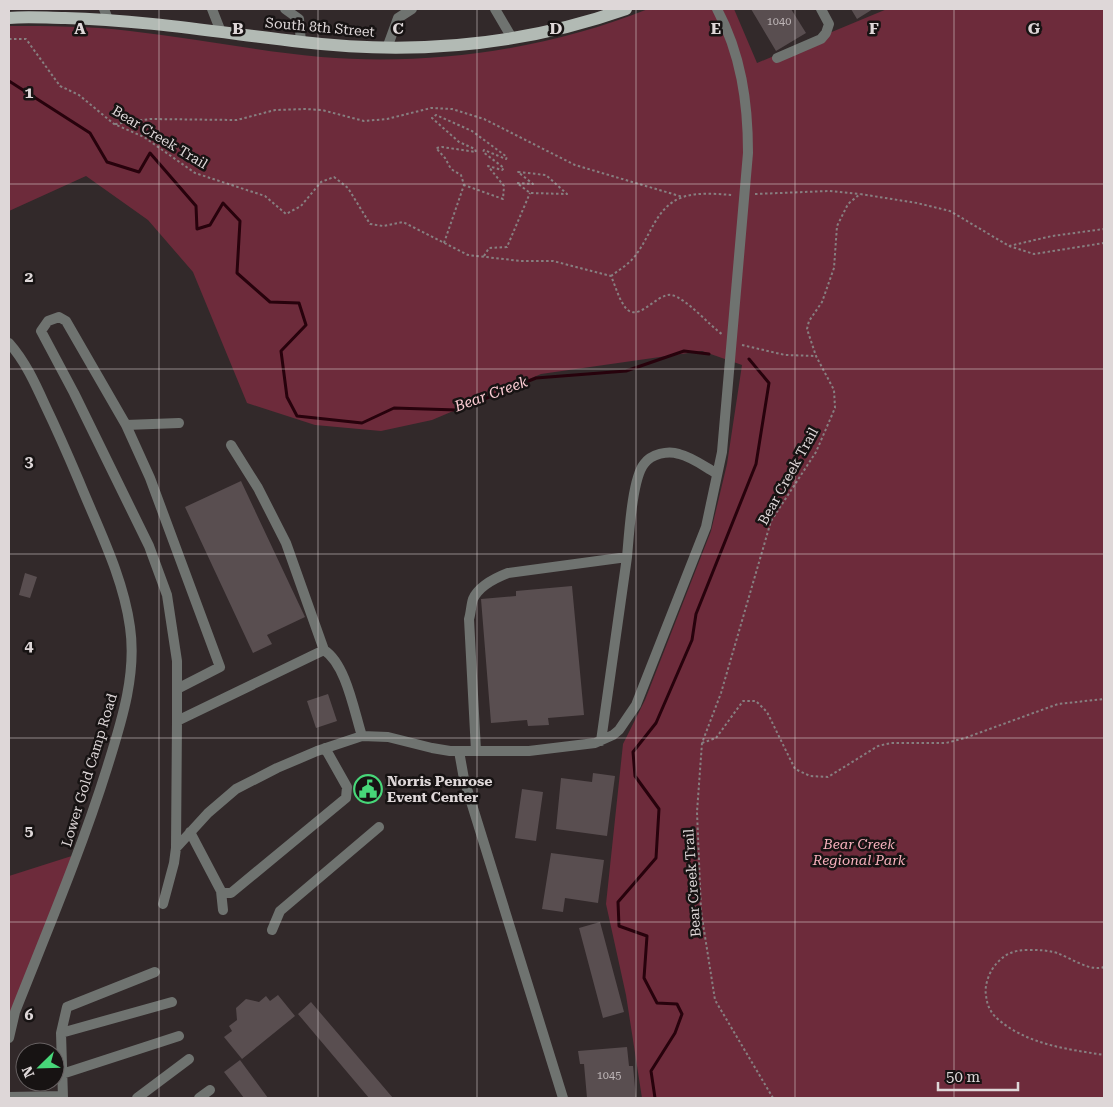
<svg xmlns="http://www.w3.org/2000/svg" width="1113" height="1107" font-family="'Roboto Serif',serif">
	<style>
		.green { fill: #6d2b3b }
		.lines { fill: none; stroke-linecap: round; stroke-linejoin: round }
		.stream { stroke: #27020c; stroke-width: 3 }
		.building { fill: #594e50 }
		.path { stroke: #877f80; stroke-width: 2; stroke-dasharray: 2.5 2.5; stroke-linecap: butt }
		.minor { stroke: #6f7370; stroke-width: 10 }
		.major { stroke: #b2bab4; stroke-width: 12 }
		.grid { fill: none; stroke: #ded7d8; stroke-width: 1; stroke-opacity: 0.55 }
		.labels { text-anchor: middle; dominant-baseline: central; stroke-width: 5; stroke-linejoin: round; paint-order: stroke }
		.number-label { font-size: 11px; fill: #bdb5b6 }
		.street-label { font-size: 14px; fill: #ded7d8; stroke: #171313 }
		.poi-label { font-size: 14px; font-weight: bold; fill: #ded7d8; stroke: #171313; text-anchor: start }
		.park-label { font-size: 14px; font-style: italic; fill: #f8b1bd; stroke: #171313 }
		.water-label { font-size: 15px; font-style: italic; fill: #fdccd4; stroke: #171313 }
		.grid-label { font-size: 16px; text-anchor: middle; font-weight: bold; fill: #ded7d8; stroke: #171313; stroke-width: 5; stroke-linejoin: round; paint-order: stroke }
	</style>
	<rect width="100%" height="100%" fill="#32292a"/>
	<path class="green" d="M648,9h86l23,54 130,-54h217v1089h-462l-16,-103 -20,-91 17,-160 22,-44 66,-169 16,-67 15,-99 -40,-14 -161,23 -109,46 -51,11 -66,-6 -68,-22 -54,-131 -45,-52 -62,-44 -77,35v-185c40,0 80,0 121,5 64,7 127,20 191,26 110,9 224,-7 327,-48z
		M78,854l-69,186v-164z"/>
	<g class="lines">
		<path class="stream" d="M9,81l81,52 17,29 32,10 11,-19 46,53 1,23 13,-4 13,-22 17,18 -3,52 33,29 29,1 7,22 -25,26 6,46 10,19 65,7 32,-15 63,2 79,-32 90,-7 58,-20 25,3
			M655,1098l-4,-27 24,-38 7,-19 -5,-10 -20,-1 -13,-25 3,-42 -28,-10 -1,-24 38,-44 3,-49 -24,-33 -2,-24 23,-29 36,-83 4,-26 60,-150 13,-81 -20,-24"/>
	</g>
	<path class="building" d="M751,9h40l15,24 -30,18z
		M851,9h22l-16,10z
		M241,481l64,136 -38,18 5,9 -19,9 -68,-146z
		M25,573l12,4 -7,21 -11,-3z
		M572,586l12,129 -36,3 1,7 -21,1 -1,-6 -36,3 -10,-124 35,-3v-5z
		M328,694l9,27 -21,7 -9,-27z
		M593,773l22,3 -8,60 -51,-7 5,-51 31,4z
		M522,789l21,3 -7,49 -21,-3z
		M551,853l53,7 -6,43 -33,-5 -2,14 -21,-3z
		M600,922l24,90 -21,6 -24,-90z
		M278,995l17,21 -53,43 -18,-22 8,-6 -3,-5 8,-6 -1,-12 10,-9 13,3 7,-6 4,5z
		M311,1002l82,96h-24l-71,-84z
		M627,1047l2,19h4l3,32h-49l-3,-34h-4l-2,-13z
		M240,1060l28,38h-24l-20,-26z"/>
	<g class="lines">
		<path class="path" d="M9,39h17l34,47 19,9 35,29 30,13 51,36 70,23 21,18 15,-8 20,-24 13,-5 14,11 22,36 13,2 20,-4 65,33 53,6h32l58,15c4,9 7,20 12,28 13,24 33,-12 49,-9 15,4 37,30 51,40
			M115,124l35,-5 87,1 38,-10 30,-1 17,1 42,11 23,-2 44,-11 21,1 32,10 91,46 108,32
			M518,172l28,3 21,19 -37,-1 -13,-10 16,1z
			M755,194l74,-3 31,3
			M444,243l20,-58 -3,-10 -10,-6 -6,-11 -9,-10 6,-1 34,5 -1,-3 -16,-7 -27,-24 4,-3 36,16 35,26 -1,2 -22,-9 -1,2 21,16 -2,2 -14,-4 16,20 -1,13 -39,-14
			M1009,246l43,-10 52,-7
			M484,256l5,-8 18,-1 23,-54
			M611,276c8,-6 18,-12 24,-20 16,-20 21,-50 48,-59 15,-5 34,-3 50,-2
			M742,345l43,10 31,1
			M702,743l14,-5 27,-37h13l11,11 28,57 15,7 18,1 50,-31 13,-3h55l19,-5 93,-34 46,-5
			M1104,967c-14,5 -33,-9 -47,-14 -10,-3 -19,-3 -30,-3 -13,0 -22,4 -30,13 -7,7 -13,22 -11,32 1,11 5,19 14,26 30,24 67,28 104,34
			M773,1098l-58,-98 -14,-89 -4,-99 5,-69 19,-50 50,-172 45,-69 19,-44 -1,-18 -18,-34 -9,-27 2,-8 13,-19 12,-34 3,-42 11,-22 12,-10 57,9 33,8 59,35 25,8 70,-11"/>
		<path class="minor" d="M104,9l4,10
			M212,9l9,23
			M285,9l14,10 2,23
			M495,9l17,29
			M387,48l11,-30 14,-9
			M777,58l44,-19 5,-6 3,-9 -8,-15
			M9,343c16,18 26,40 36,62 12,25 23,50 34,76 19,47 44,95 51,146 7,48 -9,96 -23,141 -26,83 -60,163 -92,244l-6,26
			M126,425l53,-2
			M231,445l27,43 28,55 38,107
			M627,557c2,-21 5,-78 17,-93 7,-10 24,-14 35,-10 13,3 26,13 37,19
			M177,689l43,-22 -70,-189 -24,-53 -60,-104 -7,-4 -11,4 -7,10 33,62 75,153 18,49 10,66v60
			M459,751l5,28 99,319
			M476,751l-7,-132c2,-6 2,-14 4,-20 6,-13 22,-21 35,-26l119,-16 -26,184
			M190,832l31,59 2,2h8l115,-95 1,-11 -22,-39
			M176,848l1,-127 147,-71c22,14 30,61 38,86
			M221,891l2,19
			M163,904l11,-41 2,-15 32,-35 28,-24 41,-21 40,-17 45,-15 26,1 44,11 18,3h79l66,-8 18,-8 6,-5 17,-25 70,-178 16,-75 26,-299c0,-51 -7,-99 -31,-144
			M272,930l8,-19 99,-84
			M61,1033l111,-31
			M62,1074l117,-38
			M9,1097l54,-1
			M63,1098l-2,-65 6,-26 88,-35
			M137,1098l52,-39
			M199,1098l11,-8"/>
		<path class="major" d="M9,18c19,-2 38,0 56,0 80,2 158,15 237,24 110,13 219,4 324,-33"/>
	</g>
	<path class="grid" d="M159,9v1089M318,9v1089M477,9v1089M636,9v1089M795,9v1089M954,9v1089M9,184h1095M9,369h1095M9,554h1095M9,738h1095M9,922h1095"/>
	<defs>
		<symbol id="civic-ring" viewBox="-11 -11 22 22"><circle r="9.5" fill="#171313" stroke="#47d779" stroke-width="1.5"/><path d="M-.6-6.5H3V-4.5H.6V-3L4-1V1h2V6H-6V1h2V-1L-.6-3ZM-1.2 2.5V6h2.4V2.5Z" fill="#47d779"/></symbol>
	</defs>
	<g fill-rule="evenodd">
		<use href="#civic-ring" x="352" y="773" width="32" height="32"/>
	</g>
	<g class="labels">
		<g class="number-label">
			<text x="779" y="21">1040</text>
			<text x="609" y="1075">1045</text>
		</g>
		<g class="street-label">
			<text transform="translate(320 27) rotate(5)">South 8th Street</text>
			<text transform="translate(160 137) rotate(31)">Bear Creek Trail</text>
			<text transform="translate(788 476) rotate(-61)">Bear Creek Trail</text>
			<text transform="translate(89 770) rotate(-73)">Lower Gold Camp Road</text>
			<text transform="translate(692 883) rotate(-94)">Bear Creek Trail</text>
		</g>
		<g class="poi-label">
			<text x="387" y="781">Norris Penrose<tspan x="387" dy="16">Event Center</tspan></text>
		</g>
		<g class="park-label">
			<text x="859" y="844">Bear Creek<tspan x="859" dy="16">Regional Park</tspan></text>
		</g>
		<g class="water-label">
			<text transform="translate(491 394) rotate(-20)">Bear Creek</text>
		</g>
	</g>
	<g class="grid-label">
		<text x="80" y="34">A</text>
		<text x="238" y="34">B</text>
		<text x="398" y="34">C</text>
		<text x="556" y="34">D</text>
		<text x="716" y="34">E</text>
		<text x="874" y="34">F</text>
		<text x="1034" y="34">G</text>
		<text x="29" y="98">1</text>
		<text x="29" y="282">2</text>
		<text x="29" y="467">3</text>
		<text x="29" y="651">4</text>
		<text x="29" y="836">5</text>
		<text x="29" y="1020">6</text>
	</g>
	<rect width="1113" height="1107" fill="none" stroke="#ded7d8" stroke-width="20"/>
	<g transform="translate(40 1067) rotate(247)"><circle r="24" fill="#171313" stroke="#676162"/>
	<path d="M0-4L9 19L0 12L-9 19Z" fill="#47d779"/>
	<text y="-8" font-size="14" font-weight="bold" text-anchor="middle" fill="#ded7d8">N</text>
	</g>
	<path d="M938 1082v8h80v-8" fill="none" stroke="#ded7d8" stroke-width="2.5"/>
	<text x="946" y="1082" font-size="15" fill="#ded7d8" stroke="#171313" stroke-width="4" paint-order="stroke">50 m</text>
</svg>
